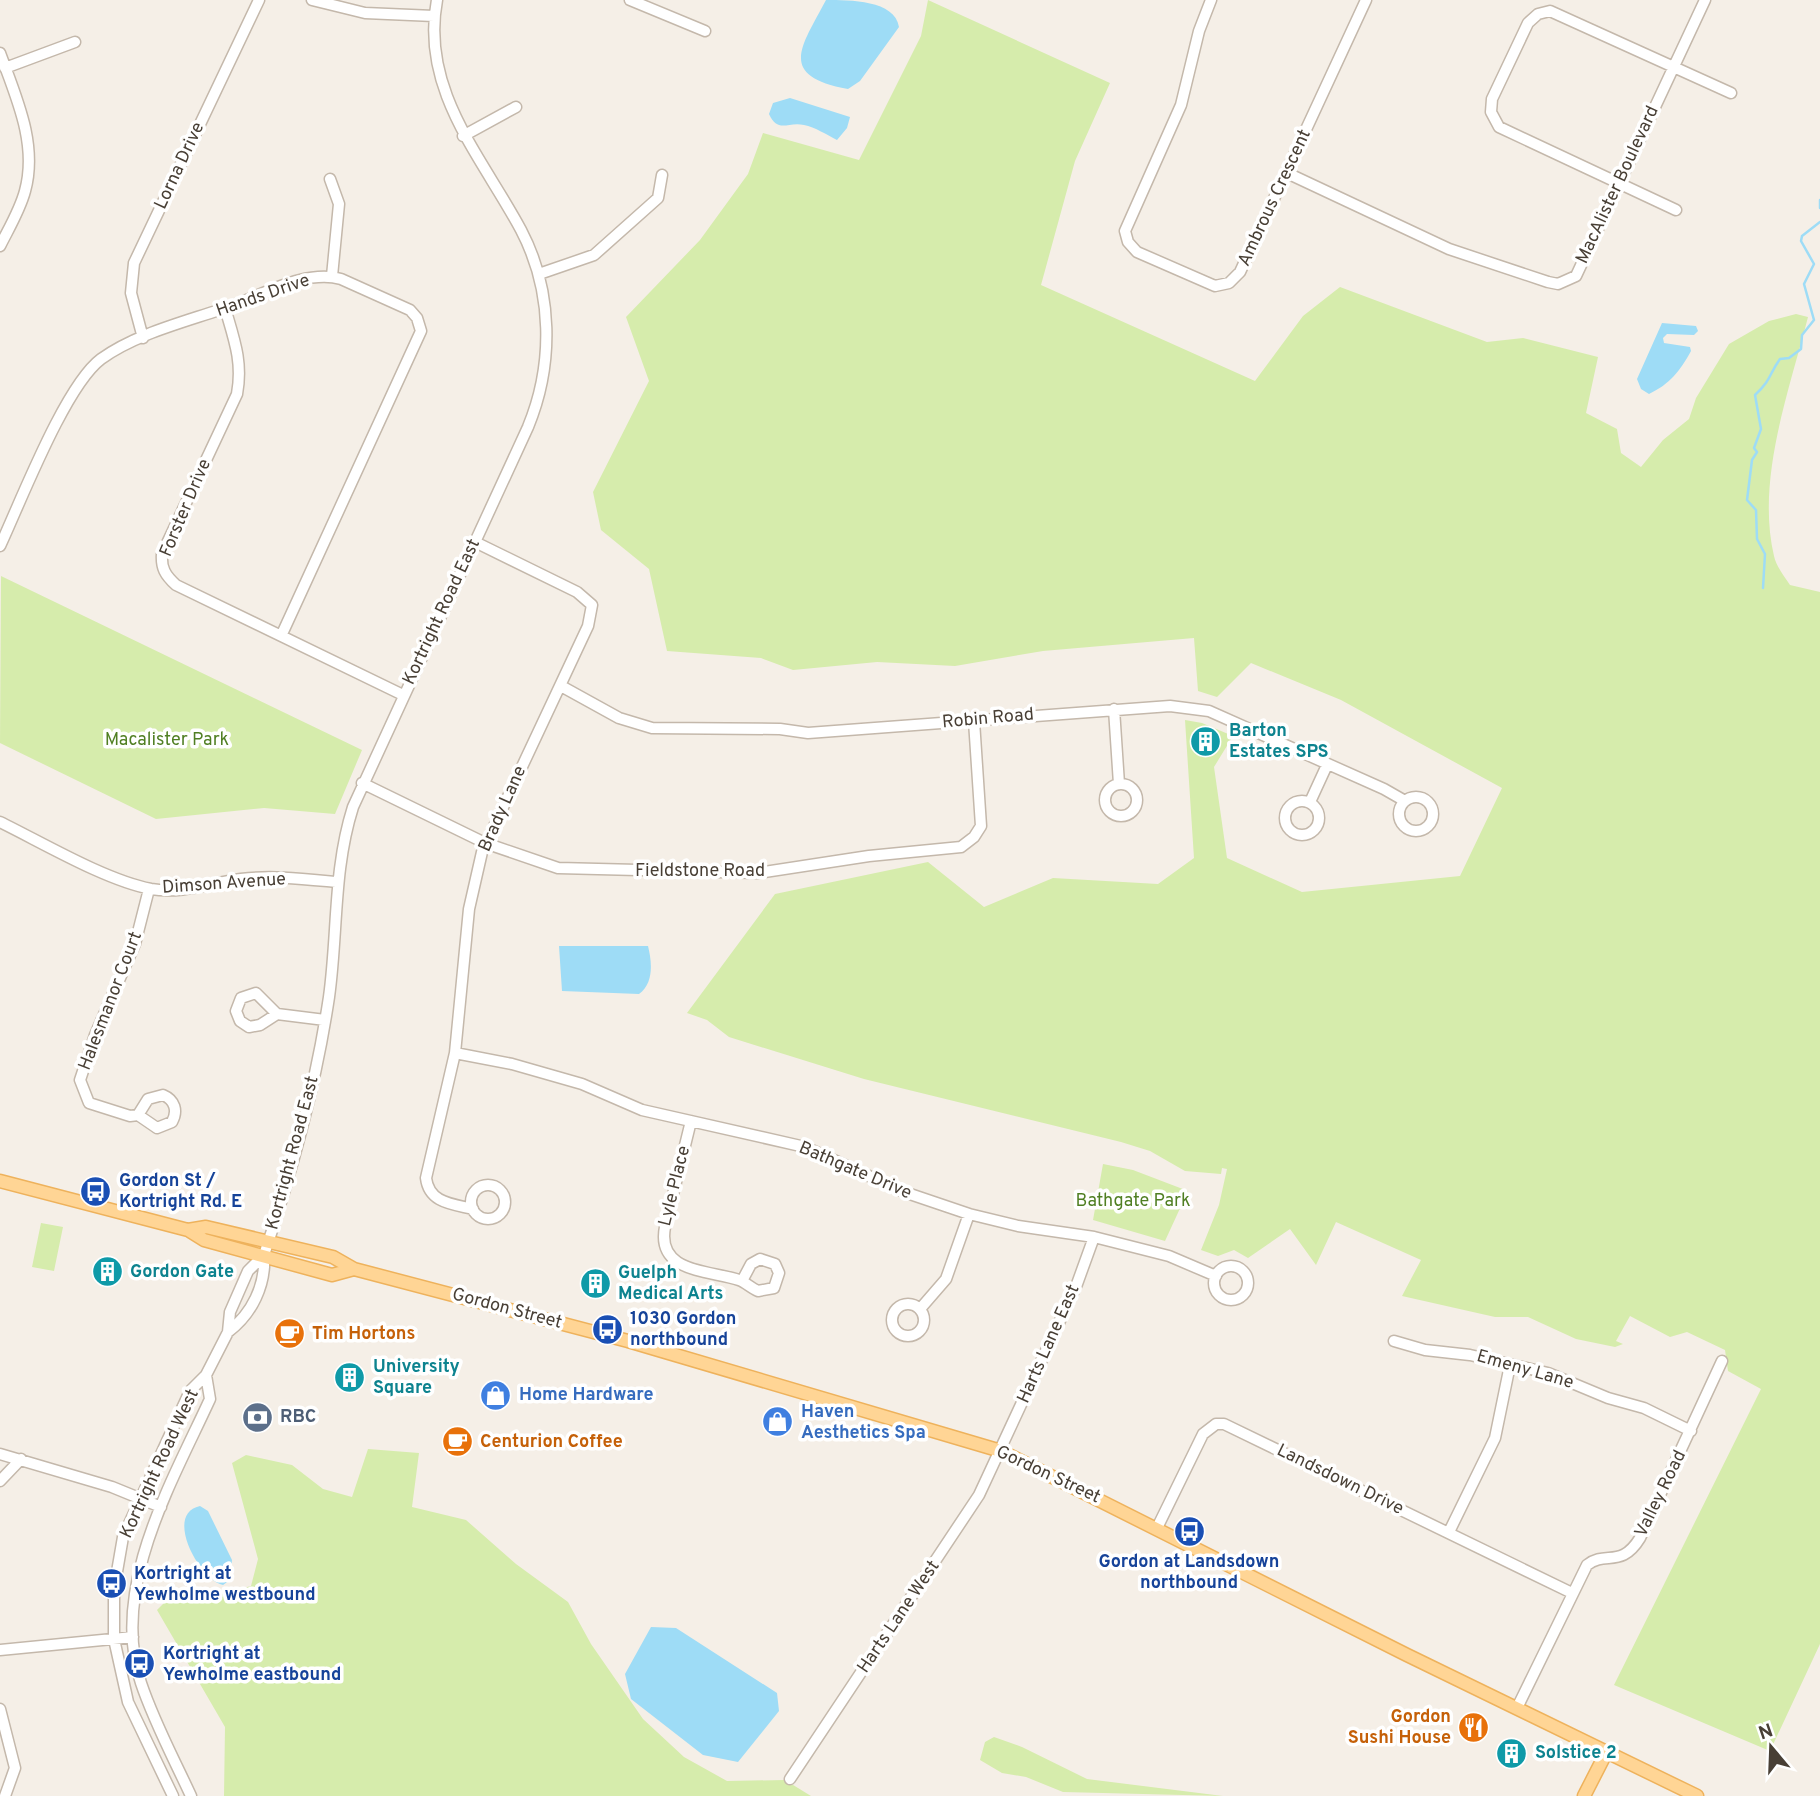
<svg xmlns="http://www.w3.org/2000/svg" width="1820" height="1796" font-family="Overpass,sans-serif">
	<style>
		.green { fill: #d6ecac }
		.water { fill: #9edcf6 }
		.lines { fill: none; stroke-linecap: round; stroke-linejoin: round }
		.stream { stroke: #9edcf6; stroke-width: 2.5 }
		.minor-casing { stroke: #c4b8ab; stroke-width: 13 }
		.major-casing { stroke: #eeb25c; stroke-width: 15 }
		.minor { stroke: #fff; stroke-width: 10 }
		.major { stroke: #ffd595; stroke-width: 12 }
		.labels { text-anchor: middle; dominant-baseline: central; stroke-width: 7; stroke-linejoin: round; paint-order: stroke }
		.street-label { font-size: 18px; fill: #483f35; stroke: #fff }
		.culture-label { font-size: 18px; font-weight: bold; fill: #0d838f; stroke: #fff; text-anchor: start }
		.park-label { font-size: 18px; fill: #507f23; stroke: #fff }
		.transit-label { font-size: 18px; font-weight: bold; fill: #164399; stroke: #fff; text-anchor: start }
		.food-label { font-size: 18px; font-weight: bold; fill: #c56008; stroke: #fff; text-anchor: start }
		.shop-label { font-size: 18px; font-weight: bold; fill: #366cbe; stroke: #fff; text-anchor: start }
		.service-label { font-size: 18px; font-weight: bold; fill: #4e5e75; stroke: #fff; text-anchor: start }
	</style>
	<rect width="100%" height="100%" fill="#f5efe7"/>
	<path class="green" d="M928,0l182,83 -35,78 -34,124 214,96 48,-65 37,-29 147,55 36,-4 75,19 -12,56 31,16 4,24 20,14 22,-27 26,-21 7,-21 33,-54 40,-23 27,-7 12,3c-19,75 -52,162 -34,239 2,10 10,20 16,29l30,7v1052l-50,107 -156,-66 147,-296 -33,-18 -3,-21 -38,-18 -17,5 -40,-21 -14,25 7,3 -8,3 -39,-8 -48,-22h-33l-93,-21 19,-36 -85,-38 -20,43 -26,-36 -42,29 -14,-8 -16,6 -17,-6 18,-45 8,-36 -5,-1 -1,6 -36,-3 -35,-20 -29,-9 -257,-63 -135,-42 -22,-17 -20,-7 88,-119 153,-32 56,45 69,-29 105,6 36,-26 -9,-138 17,3 31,13 -19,31 13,91 75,34 158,-16 42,-88 -161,-88 -90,-37 -34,34 -19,-6 -4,-53 -151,13 -88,15 -78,-4 -84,8 -32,-12 -94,-7 -18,-82 -48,-39 -8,-38 56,-111 -23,-64 74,-77 48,-66 15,-41 96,27 62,-124z
		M1,576l361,174 -27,64 -71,-6 -108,11 -156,-76z
		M1103,1164l30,6 55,21 -23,50 -72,-21z
		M41,1223l22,4 -9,44 -22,-4z
		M368,1449l51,4 -7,54 54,13 50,44 52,38 23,42 52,75 41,38 43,24 58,-1 26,16h-587l1,-69 -68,-117 8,-8 27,-10 19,5 40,-11 7,-27 -26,-96 14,-8 46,10 31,24 29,8z
		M994,1737l28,10 65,32 136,17 -160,-4 -37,-15 -24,-4 -22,-13 5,-18z"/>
	<path class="water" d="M826,0c24,0 69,0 73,27l-39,54 -12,8c-72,-13 -46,-43 -22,-89z
		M790,98l60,19 -3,11 -10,12c-10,-5 -22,-13 -33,-15 -16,-4 -26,9 -35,-11l4,-11z
		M1662,323l34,3 2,5 -4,4 -27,-1 -4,4 1,5 26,4 1,4c-11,20 -21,33 -42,43l-8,-5 -4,-10z
		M559,946h89c4,16 6,37 -9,48l-77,-3z
		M200,1506l8,5 24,49 -2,20 -7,5c-23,-5 -60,-71 -23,-79z
		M651,1627l25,1 101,65 2,18 -41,51 -35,-7 -72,-56 -6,-25z"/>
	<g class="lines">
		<path class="stream" d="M1820,200v8
			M1763,588l2,-34 -8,-15 -1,-29 -9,-10 5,-40 5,-8 -3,-4 7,-19 -6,-34c17,-16 14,-21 25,-36l9,-1 12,-9 1,-14 12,-15 -10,-36 10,-20 -13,-23 1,-5 18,-14"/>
		<defs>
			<path id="minor" d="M312,0l53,13 69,3
				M630,0l75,31
				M1211,0l-12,31 -18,74 -56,126 3,11 9,10 78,34 14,-3 11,-11 126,-272
				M0,53c16,44 38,91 25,138 -5,19 -16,37 -25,55
				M5,68l70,-26
				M463,136l53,-29
				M1287,173l162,76 99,33 10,2 18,-8 129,-276
				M330,179l9,25 -7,72
				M1676,210l-177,-83 -8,-15 1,-13 36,-76 10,-9 12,-3 181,82
				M539,274l55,-19 64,-57 4,-23
				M225,308c9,31 18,54 12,86l-75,160c-1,14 3,21 14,31l227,110
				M143,338l-12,-45 3,-30 125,-263
				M0,546c21,-45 65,-160 101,-187 39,-28 93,-39 138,-56 31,-12 69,-33 102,-24l69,31 7,8 4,13 -139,303
				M561,686l58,32 33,10 128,1 28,4 362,-27 39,5 175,78 21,12
				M1114,709l5,75
				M362,783l123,60 73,25 200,5 111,-17 92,-9 13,-10 7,-11 -7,-105
				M1105 800a16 16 0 1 1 32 0a16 16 0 1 1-32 0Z
				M1399 814a17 17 0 1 1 34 0a17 17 0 1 1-34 0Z
				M1285 818a17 17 0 1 1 34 0a17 17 0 1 1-34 0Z
				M1310,802l17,-37
				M0,822c43,21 105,58 151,67 32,5 59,-6 90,-10 31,-4 64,0 95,3
				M277,1014l-17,11 -11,2 -9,-6 -4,-10 5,-13 15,-5 21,21 48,6
				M455,1053l57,11 70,20 60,26 163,37 99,45 65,22 49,12 76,11 75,19 47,20
				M163,1095c12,5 15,16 9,27l-15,6 -19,-13 10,-16z
				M138,1115l-8,1 -41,-13 -9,-23 15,-45 40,-91 14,-55
				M691,1121l-26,106c-9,46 44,43 74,53 6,2 12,8 19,11l16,-3 5,-15 -4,-9 -15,-5 -9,5 -9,17
				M471 1202a17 17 0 1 1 34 0a17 17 0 1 1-34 0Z
				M473,1209c-21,-5 -44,-6 -47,-31l29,-125 14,-144 13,-57 106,-226 4,-21 -15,-13 -102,-50
				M1214 1283a17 17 0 1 1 34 0a17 17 0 1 1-34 0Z
				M892 1320a16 16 0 1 1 32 0a16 16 0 1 1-32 0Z
				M920,1309l26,-30 23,-65
				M228,1332c24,-18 38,-47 36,-77 28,-83 52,-171 65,-258 9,-65 4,-127 24,-190l175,-380c26,-63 25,-136 -7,-197 -39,-73 -101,-140 -84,-230
				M1394,1341l31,9 45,5 78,18 60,25 36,10 47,23
				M0,1454l112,33 49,20
				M0,1481l21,-22
				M1157,1528l46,-94 13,-10h8l348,169
				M1449,1532l46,-94 15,-73
				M0,1650l133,-13
				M1517,1708l70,-143c19,-15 34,4 53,-27l82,-177
				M0,1709l15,59 -10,28
				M790,1779l189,-284 98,-211 17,-47
				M173,1796l-45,-94 -14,-63v-50l9,-52 67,-146 16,-16 22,-43 2,-20 18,-41 16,-16
				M191,1796c-17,-37 -37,-74 -50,-113 -32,-94 31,-201 69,-284l-4,-24"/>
			<path id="major" d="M0,1181l188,49 16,10 128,35 22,-6
				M188,1230l18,-3 127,30 21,12 274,72 373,110 406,204 290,141
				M1584,1796l22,-43"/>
		</defs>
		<use href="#minor" class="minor-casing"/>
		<use href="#major" class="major-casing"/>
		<use href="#minor" class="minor"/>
		<use href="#major" class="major"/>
	</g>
	<defs>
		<symbol id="building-disc" viewBox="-11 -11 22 22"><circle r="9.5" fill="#0f9aa8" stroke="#fff"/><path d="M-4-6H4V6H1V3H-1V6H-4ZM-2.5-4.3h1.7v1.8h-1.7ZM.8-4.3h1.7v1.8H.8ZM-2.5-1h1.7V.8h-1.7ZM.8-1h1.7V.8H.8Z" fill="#fff"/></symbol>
		<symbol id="bus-disc" viewBox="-11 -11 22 22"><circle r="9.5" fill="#1a4fb4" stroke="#fff"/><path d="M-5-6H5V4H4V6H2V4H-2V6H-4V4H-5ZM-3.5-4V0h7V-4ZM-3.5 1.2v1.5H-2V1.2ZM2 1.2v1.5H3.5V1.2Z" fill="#fff"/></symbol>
		<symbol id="cafe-disc" viewBox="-11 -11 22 22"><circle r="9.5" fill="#e8710a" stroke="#fff"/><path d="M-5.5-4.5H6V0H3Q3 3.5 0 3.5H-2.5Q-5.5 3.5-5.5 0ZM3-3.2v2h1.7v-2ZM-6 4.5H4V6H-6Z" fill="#fff"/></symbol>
		<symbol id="shop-disc" viewBox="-11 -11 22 22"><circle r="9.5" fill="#3f7fe0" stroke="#fff"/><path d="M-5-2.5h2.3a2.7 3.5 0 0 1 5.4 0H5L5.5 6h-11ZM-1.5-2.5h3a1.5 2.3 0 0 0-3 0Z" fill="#fff"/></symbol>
		<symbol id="bank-disc" viewBox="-11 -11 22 22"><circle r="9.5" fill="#5c6f8a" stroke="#fff"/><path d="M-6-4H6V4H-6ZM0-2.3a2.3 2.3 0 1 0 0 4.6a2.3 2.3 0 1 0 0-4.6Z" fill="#fff"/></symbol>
		<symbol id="restaurant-disc" viewBox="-11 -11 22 22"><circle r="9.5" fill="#e8710a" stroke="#fff"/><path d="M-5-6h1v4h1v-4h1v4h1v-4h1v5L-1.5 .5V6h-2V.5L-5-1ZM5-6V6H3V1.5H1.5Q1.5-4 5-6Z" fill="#fff"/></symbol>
	</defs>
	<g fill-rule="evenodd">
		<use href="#building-disc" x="1188" y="724" width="35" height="35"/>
		<use href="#bus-disc" x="78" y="1174" width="35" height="35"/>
		<use href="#building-disc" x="90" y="1254" width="35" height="35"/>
		<use href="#building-disc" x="578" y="1266" width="35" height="35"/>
		<use href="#bus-disc" x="590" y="1312" width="35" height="35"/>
		<use href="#cafe-disc" x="272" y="1316" width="35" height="35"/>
		<use href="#building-disc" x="332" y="1360" width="35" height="35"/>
		<use href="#shop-disc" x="478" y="1378" width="35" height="35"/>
		<use href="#bank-disc" x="240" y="1400" width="35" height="35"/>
		<use href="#shop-disc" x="760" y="1404" width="35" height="35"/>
		<use href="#cafe-disc" x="440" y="1424" width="35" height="35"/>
		<use href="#bus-disc" x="1172" y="1514" width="35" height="35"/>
		<use href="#bus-disc" x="94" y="1566" width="35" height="35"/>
		<use href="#bus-disc" x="122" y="1646" width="35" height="35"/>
		<use href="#restaurant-disc" x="1456" y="1710" width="35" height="35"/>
		<use href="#building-disc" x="1494" y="1736" width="35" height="35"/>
	</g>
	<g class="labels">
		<g class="street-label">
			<text transform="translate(180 166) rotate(-65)">Lorna Drive</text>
			<text transform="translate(1618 185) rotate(-65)">MacAlister Boulevard</text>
			<text transform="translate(1275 198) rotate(-65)">Ambrous Crescent</text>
			<text transform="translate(263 296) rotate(-19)">Hands Drive</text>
			<text transform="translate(186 508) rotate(-67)">Forster Drive</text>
			<text transform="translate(442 612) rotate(-65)">Kortright Road East</text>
			<text transform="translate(988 719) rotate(-5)">Robin Road</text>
			<text transform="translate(503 809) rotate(-66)">Brady Lane</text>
			<text x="700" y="871">Fieldstone Road</text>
			<text transform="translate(224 884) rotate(-4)">Dimson Avenue</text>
			<text transform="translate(111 1001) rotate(-69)">Halesmanor Court</text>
			<text transform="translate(293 1153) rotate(-75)">Kortright Road East</text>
			<text transform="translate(855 1171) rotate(23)">Bathgate Drive</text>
			<text transform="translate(675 1186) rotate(-76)">Lyle Place</text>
			<text transform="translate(507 1309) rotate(15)">Gordon Street</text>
			<text transform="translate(1049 1344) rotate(-66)">Harts Lane East</text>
			<text transform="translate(1525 1370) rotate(16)">Emeny Lane</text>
			<text transform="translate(160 1464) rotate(-65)">Kortright Road West</text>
			<text transform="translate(1048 1475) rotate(25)">Gordon Street</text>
			<text transform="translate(1340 1480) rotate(26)">Landsdown Drive</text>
			<text transform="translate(1661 1494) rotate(-64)">Valley Road</text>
			<text transform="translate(899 1617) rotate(-56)">Harts Lane West</text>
		</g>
		<g class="culture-label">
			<text x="1229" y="731">Barton<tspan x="1229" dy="21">Estates SPS</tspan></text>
			<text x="130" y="1272">Gordon Gate</text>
			<text x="618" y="1273">Guelph<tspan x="618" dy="21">Medical Arts</tspan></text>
			<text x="373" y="1367">University<tspan x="373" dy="21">Square</tspan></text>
			<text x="1535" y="1753">Solstice 2</text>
		</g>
		<g class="park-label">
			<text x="167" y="740">Macalister Park</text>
			<text x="1133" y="1201">Bathgate Park</text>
		</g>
		<g class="transit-label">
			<text x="119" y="1181">Gordon St /<tspan x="119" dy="21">Kortright Rd. E</tspan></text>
			<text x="630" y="1319">1030 Gordon<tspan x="630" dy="21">northbound</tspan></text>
			<text x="1189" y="1562" text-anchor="middle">Gordon at Landsdown<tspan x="1189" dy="21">northbound</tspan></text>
			<text x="134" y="1574">Kortright at<tspan x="134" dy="21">Yewholme westbound</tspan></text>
			<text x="163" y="1654">Kortright at<tspan x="163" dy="21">Yewholme eastbound</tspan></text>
		</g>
		<g class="food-label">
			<text x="312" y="1334">Tim Hortons</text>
			<text x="480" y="1442">Centurion Coffee</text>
			<text x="1451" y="1717" text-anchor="end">Gordon<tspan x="1451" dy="21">Sushi House</tspan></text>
		</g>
		<g class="shop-label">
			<text x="519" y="1395">Home Hardware</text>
			<text x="801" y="1412">Haven<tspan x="801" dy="21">Aesthetics Spa</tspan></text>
		</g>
		<g class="service-label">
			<text x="280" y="1417">RBC</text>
		</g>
	</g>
	<g transform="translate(1771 1747) rotate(341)" stroke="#ffffff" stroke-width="5" paint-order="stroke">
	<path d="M0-5L12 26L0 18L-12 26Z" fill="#483f35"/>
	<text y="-10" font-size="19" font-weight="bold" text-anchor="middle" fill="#483f35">N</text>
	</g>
</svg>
